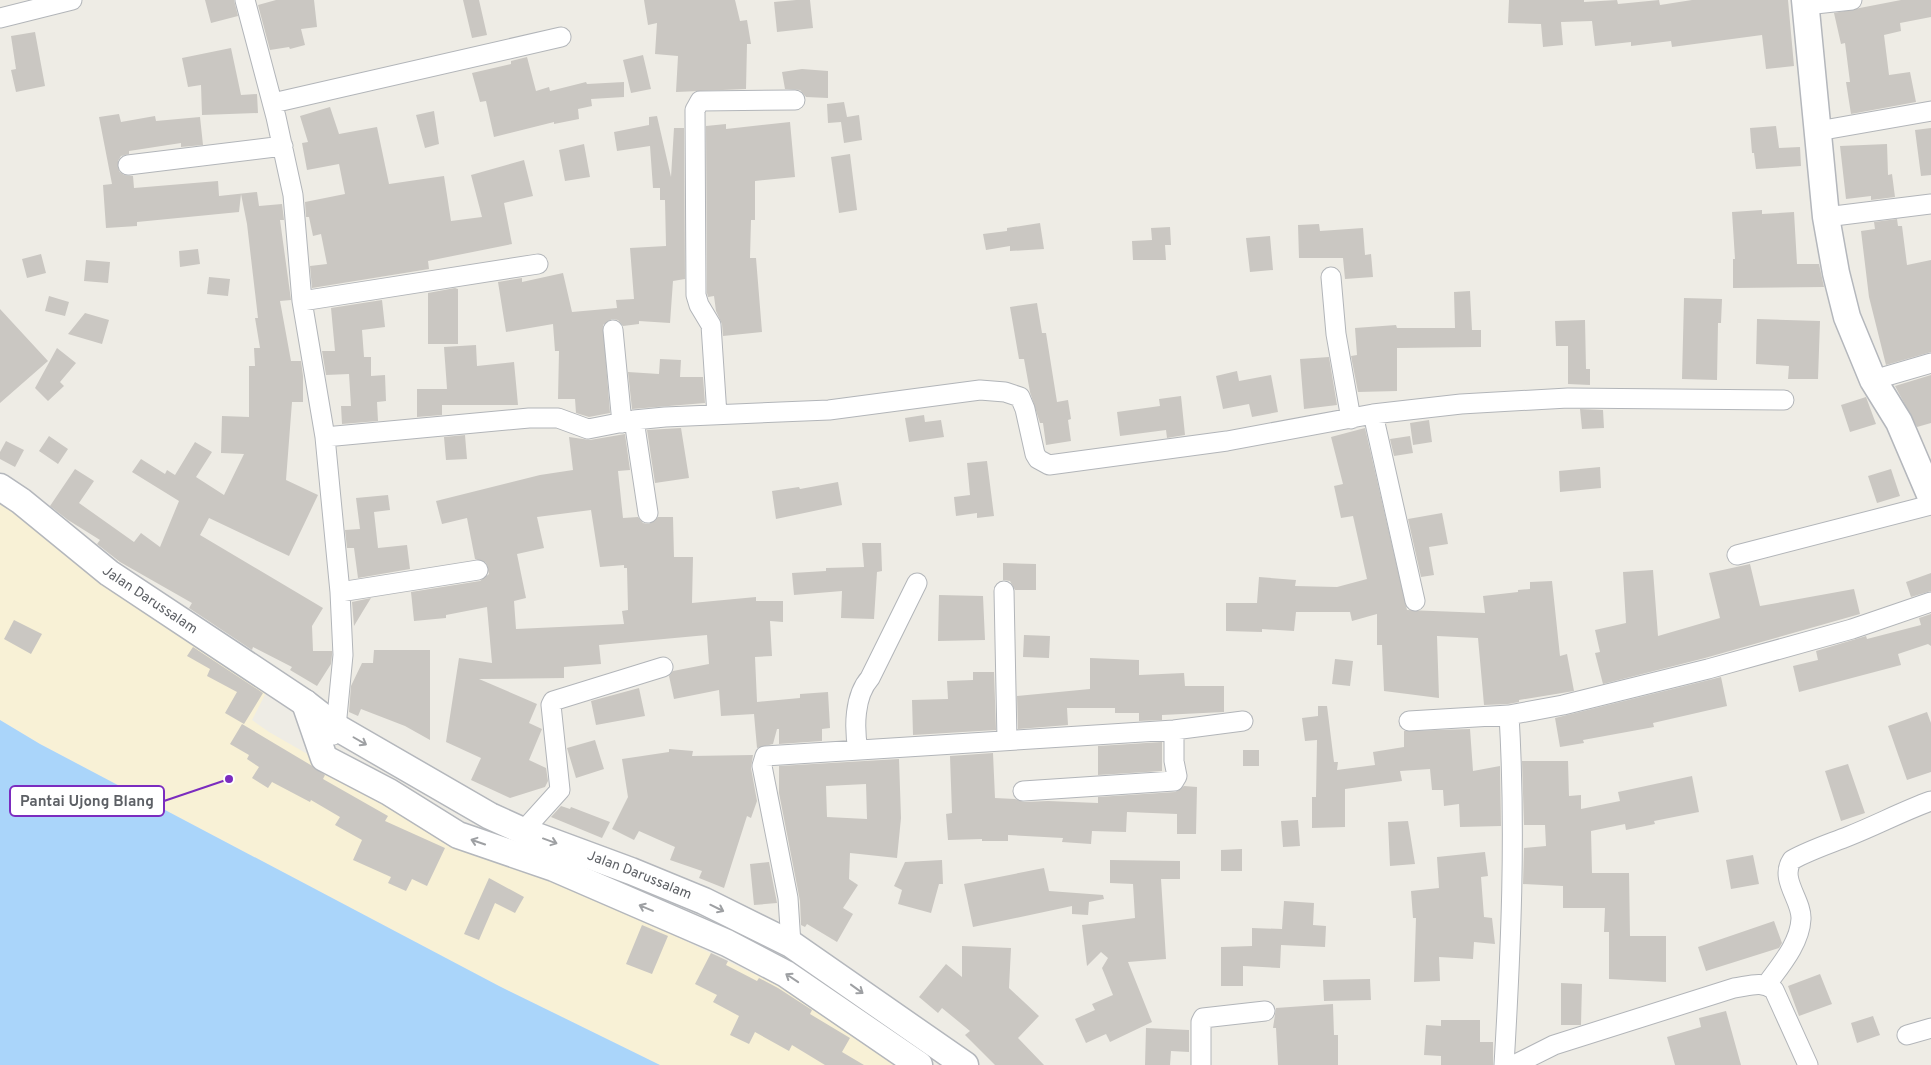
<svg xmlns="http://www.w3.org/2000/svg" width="1931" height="1065" font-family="Overpass,sans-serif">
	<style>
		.sand { fill: #f8f1d6 }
		.water { fill: #aad5fa }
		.building { fill: #cac7c2; fill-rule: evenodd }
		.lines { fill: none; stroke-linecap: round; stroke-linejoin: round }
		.street-casing { stroke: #b2b5b9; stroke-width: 21 }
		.secondary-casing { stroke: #b4b7bc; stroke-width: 29 }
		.street { stroke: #fff; stroke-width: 19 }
		.secondary { stroke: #fff; stroke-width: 26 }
		.oneway { stroke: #9ea0a3 }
		.labels { text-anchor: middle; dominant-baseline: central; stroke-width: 4.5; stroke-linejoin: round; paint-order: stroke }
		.street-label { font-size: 14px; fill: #5d6065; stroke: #fff }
		.leader { fill: none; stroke: #7b2cbf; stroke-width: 2 }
		.callout-dot { fill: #7b2cbf; stroke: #fff; stroke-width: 2 }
		.callout { fill: #fff; stroke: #7b2cbf; stroke-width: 2 }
		.callout-label { font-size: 15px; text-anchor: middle; font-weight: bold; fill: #5d6065 }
	</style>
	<rect width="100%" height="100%" fill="#eeece5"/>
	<path class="sand" d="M0,502l270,183 -18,35 17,12 143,82 133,59 236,114 119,78h-240l-161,-79 -459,-242 -40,-24z"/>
	<path class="water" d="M0,720l40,24 459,242 161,79h-660z"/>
	<path class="building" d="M205,0h29l4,16 -27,7z
		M276,0h38l3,27 -16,2 4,16 -15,4 -1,-2 -19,3 -12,-45z
		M463,0h16l8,35 -15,3z
		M644,0h91l5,21 7,-1 4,24h-4l-1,45 -70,3 2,-36 -23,-2 2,-31 -9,2z
		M796,0h14l3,28 -36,4 -3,-30z
		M1509,0h75v2l33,-2 1,4 41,-4 1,5 32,-5h96l6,66 -28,3 -4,-34 -90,12 -1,-6 -40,5v-4l-36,4 -3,-25 -31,1 2,23 -20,2 -2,-23 -33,-1z
		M1901,0h30v17l-31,6 1,8 -17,4 5,40 21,-3 6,30 -65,12 -5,-32h4l-5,-39 -4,1 -7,-31z
		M35,32l10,54 -29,6 -5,-22 5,-1 -5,-33z
		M231,48l10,47 16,-1 1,19 -56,2 -1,-30 -13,2 -6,-29z
		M643,55l8,34 -20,4 -8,-33z
		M527,57l9,34 13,-4 1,4 36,-9 1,2 37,-2v15l-33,2 1,7 -14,3 1,10 -25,5v-2l-60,15 -8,-36 -6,1 -8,-29 39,-9v-3z
		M802,69l26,2v27l-22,-1 -6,-7 -15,-1 -3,-17z
		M844,102l3,15 12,-2 3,25 -18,3 -3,-21 -13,1 -1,-19z
		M330,107l9,27 38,-7 12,57 55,-8 7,45 31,-4 -11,-42 53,-15 9,36 -29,7 8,41 -84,17 1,8 -117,19 -2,-22 17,-2 -6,-30 -8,2 -4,-19h-3l-1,-15 40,-8 -6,-30 -32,6 -5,-27 6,-1 -8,-26z
		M434,111l5,33 -14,4 -9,-33z
		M119,114l2,8 34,-6 1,5 44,-4 3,28 -22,2v-4l-52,8v3l-8,2 -3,5 1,10 5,4 9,1 1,12 84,-7 1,15 38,-4 2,14 23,-2 2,16h-4l11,80 -11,1 11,60h10l2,15v26h-11l-6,78 32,15 -29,61 -80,-38 -9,17 123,73 -11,18 1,25h19v4l-1,9 -14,22 -27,-16 2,-3 -39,-20 -1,3 -63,-42 3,-5 -72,-41 -23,-18 3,-4 -32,-20 -18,-14 25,-37 19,12 -15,22 55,39 7,-9 19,14 19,-46 -47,-29 9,-13 24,15 2,-4 8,5 20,-33 17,10 -16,25 28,18 20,-41 -23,-1 1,-37 27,1v-51h6l-1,-18h6l-5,-30h3l-11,-94 -6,-30 -2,18 -102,10v4l-31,2 -3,-43 9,-1 -13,-67z
		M657,116l14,61 3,-49h10l1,151 -12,2 -3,42 -31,-2v3l-16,2 -5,-6 -6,-1 -9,6 7,88 -21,4 -13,-4 -1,-14h-17l1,-48h-4l-2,-27 -47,8 -8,-50 24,-4v4l41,-9 9,39 45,-4 -1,-8 18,-1 -4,-51 36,-2 -1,-46h-5v-12h-7l-3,-42 -33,5 -3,-19 35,-7v-8z
		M790,122l5,55 -40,4v39h-4l-1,38h6l6,74 -39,4 -1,-12 -6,-13 -2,-15 -6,1 -1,-4 -1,-167 20,-2v5z
		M1776,126l3,22 21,-1 1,19 -45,3 -2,-16h-2l-2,-25z
		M1931,128v47l-10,1 -6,-46z
		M584,144l6,33 -25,4 -6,-31z
		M1887,144l1,31 4,-1 3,23 -24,3v-4l-25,3 -6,-53z
		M850,154l7,56 -18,3 -8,-56z
		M1762,210v4l32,-2 3,52h22l5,23 -91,1v-29h2l-3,-47z
		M1897,219l1,7h4l5,39 24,-5v92l-45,13 -17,-68 -8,-66 14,-2 -1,-7z
		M1040,223l4,26 -34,2v-5l-24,4 -3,-16 24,-3v-3z
		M1319,224l1,7 43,-3 2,27 6,-1 2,23 -28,2 -2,-21h-44l-1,-33z
		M1170,227l1,18h-6l1,15h-33l-1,-19 20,-1 -1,-12z
		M1270,236l3,34 -23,2 -4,-34z
		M198,249l2,15 -20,3 -1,-16z
		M41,254l5,19 -19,5 -5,-19z
		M86,260l24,2 -2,21 -24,-2z
		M209,277l21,2 -2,17 -21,-2z
		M455,288l3,1v55h-30v-51z
		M1470,291l2,39h9v17l-84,1v43l-39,1 -7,-36 6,-1 -2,-27 41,-3 1,3h58l-1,-36z
		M49,296l20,6 -4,14 -20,-5z
		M1684,298l38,1 -1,24h-3l-1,57 -35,-1z
		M382,300l3,27 -23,3 2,27h7v19l14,-1 1,26 -9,1 1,19 -36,3 -1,-18h10l-2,-32 -23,1 -4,-24h13l-4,-43z
		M1037,303l5,30h4l11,69 11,-2 3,19 -3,1 3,21 -25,4 -3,-22h-3l-10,-31 -6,-33h-5l-9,-52z
		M0,309l48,52 -48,42z
		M85,313l24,7 -7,24 -34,-10z
		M1757,319l63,2 -2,58h-30l1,-13 -33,-2z
		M1585,320l1,49h4v16l-22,-1v-38h-12l-1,-25z
		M476,345l1,21 37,-4 4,43h-76v10l-25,2v-28h30l-3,-42z
		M57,348l19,15 -16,19 4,4 -16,15 -13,-13z
		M1329,357l8,48 -33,4 -4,-50z
		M660,359l21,1 -1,17h23l2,26 -73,6 -4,-37 31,2z
		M1237,371l2,10 32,-6 7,37 -26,5 -3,-13 -26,5 -7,-33z
		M1931,375v48l-14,4 -22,-41z
		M1181,396l4,39 -18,3 -1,-8 -46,6 -3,-24 43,-6 -1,-7z
		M1866,397l10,27 -26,8 -9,-27z
		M1580,409l23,1 1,18 -22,1z
		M924,415l1,7 16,-2 3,17 -35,5 -4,-24z
		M1429,420l3,22 -19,3 -3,-22z
		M681,428l8,50 -34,5 -8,-53z
		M1365,428l42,182 78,3 -2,-17 35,-4v-2l12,-1v-7l22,-1 8,75 7,-2 7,37 -55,9v2l-11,2 -24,1 -6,-67 -41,-2 2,62 -55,-7 -2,-46h-5v-31l-25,7 -2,-9h-54l-2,19 -32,-2v3l-36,-1v-28h31l2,-26 37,3 -1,6 42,1 30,-8 -14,-63 -12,2 -7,-32 9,-2 -12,-47z
		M625,434l5,36 -12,1 5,47 15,-1 5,6 6,1 9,-7h15l1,40h19l-1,46 64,-6v4h27v21l-13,-1 2,35 -17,1 2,45 43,-4v-4l28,-2 2,36 -8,1v12l-43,3v-15h-2l-4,15 -16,4 -3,-34 -33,2 -2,-26 -45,9 -5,-23 4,-5 36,-7 -2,-29 -108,10 2,19 -37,3v11l-85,1 58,25 -8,19 13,6 -13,31 17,8 2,13 -3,6 -35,11 -39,-18 10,-22 -35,-16 13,-84 33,5 -5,-56 -41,8v3l-32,3 -3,-29 69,-11 9,-7 -3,-11 -11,-4 -8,-41 -25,6 -6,-23 104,-26 33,-5 -4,-33 21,3zM591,510l9,57 24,-2v3h3l1,42 -6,1 2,13 -108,5 -2,-28 12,-3 -9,-44 27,-6 -7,-31z
		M465,435l2,24 -21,1 -2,-23z
		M49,436l19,13 -10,15 -19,-13z
		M1410,436l3,17 -19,3 -4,-17z
		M6,441l18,9 -9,17 -15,-8v-7z
		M987,461l7,55 -17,2v-5l-21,3 -2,-19 16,-2 -3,-32z
		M1600,467l1,21 -41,4 -1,-21z
		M1891,469l9,27 -23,7 -9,-27z
		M838,482l4,23 -66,14 -4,-28 27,-4 1,2z
		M388,495l2,15 -16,2 4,36 29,-3 3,24 -52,9 -4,-30h-7l-2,-18 15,-1 -4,-31z
		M1442,513l6,31 -19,3 5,28 -13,2 -13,-58z
		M862,543h19l1,28 -5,1 -3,47 -33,-1 1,-27 -48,4 -2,-22 34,-2v-3l38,-1z
		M1003,563l33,1v26h-21l-5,-9 -7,-1z
		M1750,564l10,42 94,-17 6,25 -155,44 -102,26 -8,-31 5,-1 -5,-22 31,-7 -3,-51 30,-2 5,66 62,-18 -11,-45z
		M1931,573v18l-20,6 -5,-15z
		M939,595l44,1 2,44 -47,1z
		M371,598l-8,13 -9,15 -2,-24z
		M1931,614v32l-3,-2 -30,10 3,11 -102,27 -6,-26 25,-6 -2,-9 50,-15 1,3 54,-14 -2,-7z
		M14,620l28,14 -11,20 -27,-15z
		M1024,635l26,1 -1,22 -26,-1z
		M193,647l70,46 -19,31 -19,-11 12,-21 -30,-16 3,-7 -23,-13z
		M374,650h56v90l-25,-14 -44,-17 -3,7 -9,-4 2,-26 11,-23h11z
		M1090,658l49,2v15l45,-2 1,13h39v26l-62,3v5l-23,1v-8h-24v-5h-48l1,17 -50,4 -1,-33 73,-7z
		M1335,659l18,2 -3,25 -18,-2z
		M973,672h21l2,58 -83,5 -1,-35 36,-1 -1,-18 26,-1z
		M1721,677l6,29 -74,17 1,4 -71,13 1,3 -24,4 -5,-29z
		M639,688l6,28 -49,9 -5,-24z
		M1318,706h9l7,56h4l-1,8 38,-5 -2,-13 31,-5v-16l66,-2 3,42 27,-5 1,60 -41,1 -1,-23 -15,2 -1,-16h-11l-2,-21 -30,2 2,10 -57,8v38l-33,1v-31h4l1,-57 -12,1 -3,-23 16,-2z
		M1927,712l4,11v49l-24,8 -19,-54z
		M242,724l72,43 11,8 -2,4 65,37 -3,5 60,27 -18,38 -15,-7 -6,12 -18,-8 3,-6 -38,-17 9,-20 -27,-15 5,-8 -29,-17 -1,2 -38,-20 -4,6 -16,-10 7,-11 -12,-8 2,-4 -19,-11z
		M595,740l9,29 -28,9 -9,-30z
		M1162,742v29l-64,4v-29z
		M669,749l24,2 -1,5 61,-1 -2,13 6,33 -6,17 -4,-2 -23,72 -25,-10 3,-7 -32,-11 5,-13 -36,-16 -5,9 -22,-11 16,-32 -6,-38 47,-7z
		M1243,750h16v16h-16z
		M993,753l2,45 20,1 9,3 24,-1 50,2v-6l77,-5 9,-6 13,1 -1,47h-19v-20l-50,-2 -1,20 -34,-1 -1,13 -29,-2 1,-4 -55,-3v6h-26v-2l-34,1 -2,-26 6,-1 -2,-57z
		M899,759l2,59 -4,40 -47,-5 -1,26 9,6 -15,23 10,6 -16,28 -30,-18 -2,3 -4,-2 -1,-24 -21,-108v-27zM866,784l1,35 -40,-2 -1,-31z
		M1522,761h46l1,35 12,-1v14l39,-8 -2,-9 74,-16 7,36 -45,9 1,3 -29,6 -1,-6 -34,7 1,42h37l1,63h36v46l-57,-3v-47h-5l1,-24h-42v-22l-40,-2 1,-36 22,-2 -1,-21h-21z
		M1848,764l17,49 -24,8 -16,-50z
		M561,806l9,3 1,-2 39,15 -8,16 -51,-21z
		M1298,820l2,26 -17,1 -2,-26z
		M1408,821l7,43 -25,2 -2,-44z
		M1242,849v22h-21v-21z
		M1485,852l3,24 -7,1 3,40 8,1 3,26 -21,-2 -1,17 -34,-2 1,24 -26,1 2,-64h-3l-2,-27 28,-3 -2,-31z
		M1753,855l6,29 -28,5 -5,-29z
		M942,860l1,24h-4l-8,29 -33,-9 4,-14 -8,-4 11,-24z
		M1110,860l70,1v18h-19l5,80 -38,3 24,60 -42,20 -4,-8 -20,9 -11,-24 20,-9 -3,-6 21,-9 -11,-27 6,-10 -7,-6 -14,14 -5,-41 53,-7 -2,-34 -23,-1z
		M769,862l8,41 -23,2 -4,-41z
		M1044,868l5,23 54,4 1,4 -15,3 -1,13 -16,-1v-8l-99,21 -9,-43z
		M489,878l35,19 -9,16 -20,-10 -16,37 -15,-6z
		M1284,901l30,2 -1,22 13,1 -1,21 -44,-2 -1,23 -37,-2v20h-22v-39l31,-1v-18l30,1z
		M1774,921l8,22 -3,5 -73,23 -8,-24z
		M642,925l26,11 -16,38 -26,-10z
		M962,946l49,2 -2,40 30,28 -21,22 26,27h-49l-30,-30 5,-4 -28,-23 -4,5 -19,-16 27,-33 16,13z
		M711,953l17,8 -2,4 31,16 2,-3 19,10 34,22 -2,4 40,24 -8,14 22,13h-39l-33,-20 -3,6 -34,-19 -6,12 -19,-9 9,-19 -26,-14 4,-7 -22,-11z
		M1820,974l12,30 -33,12 -11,-30z
		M1370,979l1,21 -47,1 -1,-21z
		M1561,983l21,1 -1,41h-20z
		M1333,1004l1,31h4v30h-60l-2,-37h-3l3,-20z
		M1726,1011l15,54h-66l-8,-28 34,-10 -2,-9z
		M1873,1016l7,19 -23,8 -6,-20z
		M1441,1020h39v22h13v23h-52v-9l-17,-1 2,-30 15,1z
		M1146,1028l43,2v22l-18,-1 -1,14h-25z"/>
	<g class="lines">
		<defs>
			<path id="street" d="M245,0l31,117 17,78 9,106 23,136 15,155 3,63 -7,72 -3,8
				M1806,5l46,-5
				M0,18l72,-18
				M273,103l288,-66
				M1818,131l113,-20
				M128,165l155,-19
				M1826,217l105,-13
				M1331,277l5,57 15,85
				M302,301l236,-37
				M613,330l9,93
				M1873,380l58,-17
				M1373,414l88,-10 107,-6 216,2
				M717,415l-6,-90 -12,-20 -3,-10 -1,-185 5,-9 95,-1
				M634,420l14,93
				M325,437l204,-19h29l30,11 46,-9 31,-3 164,-7 151,-20 25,2 15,5 5,12 10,45 3,5 11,6 178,-24 146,-27 42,187
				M1737,555l194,-50
				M1004,591l3,149
				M340,592l138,-22
				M1409,721l100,-6 54,-10 145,-36 144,-40 79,-27
				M858,750c-4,-22 -4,-54 12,-72l47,-95
				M1023,791l151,-10 3,-5 -3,-15v-31
				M523,831l37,-41 -9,-85 2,-4 110,-34
				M791,944l-3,-46 -26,-132 3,-10 409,-26 69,-9
				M1767,984c13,-18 33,-41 34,-65 1,-19 -22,-40 -9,-59 18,-10 37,-16 57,-24 28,-11 54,-25 82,-35
				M1907,1035l24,-7
				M1201,1065v-43l2,-4 62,-7
				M1504,1065c7,-117 12,-233 5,-350
				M1514,1065l40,-20 180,-57c15,-2 28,-8 40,2l34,75"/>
			<g id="secondary">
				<path d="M1805,0l21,217 10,56 11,44 26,63 26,42 32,75"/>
				<path id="s1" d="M0,487l21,14 88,72 196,130 31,24 154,89 33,15 108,40 73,30 87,43 174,121"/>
				<path d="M305,703l19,55 65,34 69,43 96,33 173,75 59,31 133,91"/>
			</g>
		</defs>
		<use href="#street" class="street-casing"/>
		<use href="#secondary" class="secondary-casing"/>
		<use href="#street" class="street"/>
		<use href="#secondary" class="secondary"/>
	</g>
	<defs><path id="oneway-shaft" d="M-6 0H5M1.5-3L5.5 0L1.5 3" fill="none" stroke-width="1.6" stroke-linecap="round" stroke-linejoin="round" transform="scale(1.25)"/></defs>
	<g class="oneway">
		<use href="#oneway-shaft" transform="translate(360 741) rotate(30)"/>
		<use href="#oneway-shaft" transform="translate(550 841) rotate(20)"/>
		<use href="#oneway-shaft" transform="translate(478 842) rotate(-161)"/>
		<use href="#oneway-shaft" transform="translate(646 908) rotate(-157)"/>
		<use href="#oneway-shaft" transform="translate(717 908) rotate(26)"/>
		<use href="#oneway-shaft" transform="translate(792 978) rotate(-146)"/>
		<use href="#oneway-shaft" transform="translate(857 989) rotate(36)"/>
	</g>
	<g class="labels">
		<g class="street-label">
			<text stroke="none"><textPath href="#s1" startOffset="188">Jalan Darussalam</textPath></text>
			<text stroke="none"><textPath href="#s1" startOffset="752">Jalan Darussalam</textPath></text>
		</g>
	</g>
	<path class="leader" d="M229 779L164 801"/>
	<circle class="callout-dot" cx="229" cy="779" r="5"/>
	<rect class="callout" x="10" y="786" width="154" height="30" rx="5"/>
	<g class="callout-label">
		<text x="87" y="806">Pantai Ujong Blang</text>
	</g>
</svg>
